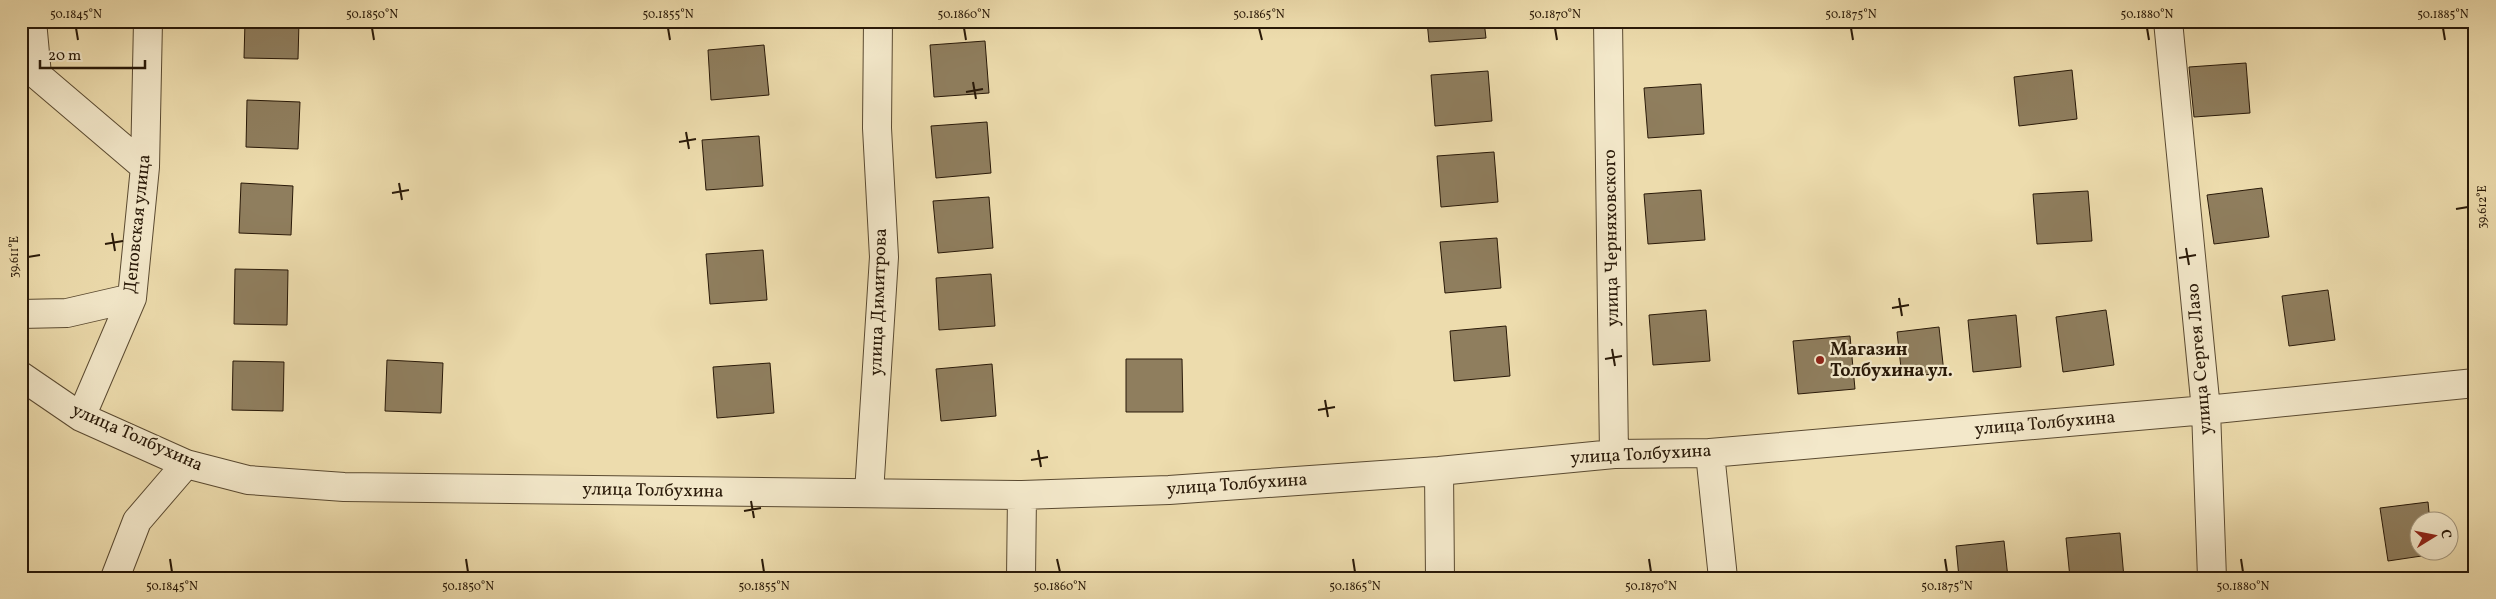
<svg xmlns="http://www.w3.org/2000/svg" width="2496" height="599" font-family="Vollkorn,serif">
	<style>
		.building { fill: #8f7e5e; stroke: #291908 }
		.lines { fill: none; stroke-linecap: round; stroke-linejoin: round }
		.minor-casing { stroke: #5a4a31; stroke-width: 30 }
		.minor { stroke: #f3e8ca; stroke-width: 28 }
		.ticks { fill: none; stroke: #291908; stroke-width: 2 }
		.poi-dot { fill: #8f2418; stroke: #f3e8ca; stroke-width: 2 }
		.labels { text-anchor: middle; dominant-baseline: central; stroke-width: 4.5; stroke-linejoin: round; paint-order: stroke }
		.street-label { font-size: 18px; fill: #291908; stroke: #f3e8ca }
		.poi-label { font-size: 18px; font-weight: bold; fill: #291908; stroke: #f3e8ca; text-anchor: start }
		.neatline { fill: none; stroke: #291908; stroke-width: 2 }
		.ticks-label { font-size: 12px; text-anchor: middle; fill: #291908 }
	</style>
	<rect width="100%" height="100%" fill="#eddcad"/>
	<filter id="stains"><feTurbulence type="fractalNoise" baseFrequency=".004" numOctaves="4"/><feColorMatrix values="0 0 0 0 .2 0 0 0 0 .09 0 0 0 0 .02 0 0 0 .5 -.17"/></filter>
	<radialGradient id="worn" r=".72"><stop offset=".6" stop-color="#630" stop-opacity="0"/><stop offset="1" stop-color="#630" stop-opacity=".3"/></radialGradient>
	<path class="building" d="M245,21h54l-1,38 -54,-1z
		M1427,21h57l2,17 -57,4z
		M985,41l4,52 -55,4 -4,-52z
		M764,45l5,50 -58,5 -3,-50z
		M2246,63l4,50 -56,4 -5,-50z
		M2072,70l5,49 -58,7 -5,-49z
		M1488,71l4,50 -57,5 -4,-51z
		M1701,84l3,50 -56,4 -4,-50z
		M247,100l53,2 -2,47 -52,-2z
		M987,122l4,51 -55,5 -5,-52z
		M759,136l4,50 -57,4 -4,-50z
		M1494,152l4,50 -57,5 -4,-51z
		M21,173l5,55h-5z
		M241,183l52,3 -2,49 -52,-2z
		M2262,188l7,49 -55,7 -7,-49z
		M1701,190l4,50 -57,4 -4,-50z
		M2088,191l4,50 -55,3 -4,-50z
		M989,197l4,51 -55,5 -5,-52z
		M1497,238l4,50 -56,5 -5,-51z
		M763,250l4,50 -57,4 -4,-50z
		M235,269l53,1 -1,55 -53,-1z
		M2475,270v26l-3,-25z
		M991,274l4,52 -56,4 -3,-52z
		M2328,290l7,50 -46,6 -7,-50z
		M1706,310l4,51 -57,4 -4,-50z
		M2106,310l8,55 -51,7 -7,-55z
		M2016,315l5,52 -48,5 -5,-52z
		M1506,326l4,50 -56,5 -4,-50z
		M1939,327l5,46 -42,4 -5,-45z
		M1850,336l5,53 -57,5 -5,-53z
		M1126,359h56l1,53h-57z
		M387,360l56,3 -2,50 -56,-2z
		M233,361l51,1 -1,49 -51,-1z
		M770,363l4,50 -57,5 -4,-51z
		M992,364l4,52 -55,5 -5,-52z
		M2428,502l2,20h-12v30h17v2l-47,7 -8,-53z
		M21,508h5v51h-5z
		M2120,533l4,45h-54l-4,-40z
		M2004,541l4,37h-49l-3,-32z"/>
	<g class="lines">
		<defs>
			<path id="minor" d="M32,21l5,54 108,92
				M1608,21l6,433
				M2168,21l38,389 6,168
				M21,314l46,-1 65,-15
				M21,376l60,41 105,47 62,16 96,7 678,8 147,-5 270,-19 175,-17 96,-1 496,-43 269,-27
				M81,417l51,-119 13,-131 3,-146
				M1710,453l13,125
				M1439,471l1,107
				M869,493l15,-236 -7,-129 1,-107
				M115,578l22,-57 49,-57
				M1021,578l1,-83"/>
		</defs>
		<use href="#minor" class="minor-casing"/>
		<use href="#minor" class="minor"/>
	</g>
	<path class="ticks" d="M76,28l2,12M372,28l2,12M668,28l2,12M964,28l2,12M1259,28l3,12M1555,28l2,12M1851,28l2,12M2147,28l2,12M2443,28l2,12M973,82l3,17M966,92l17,-3M686,132l3,17M679,142l17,-3M399,183l3,17M392,193l17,-3M2456,209l12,-2M112,233l3,18M105,244l18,-3M2186,248l3,17M28,257l12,-2M2179,258l17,-3M1899,298l3,18M1892,308l17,-3M1612,349l3,17M1605,359l17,-3M1325,400l3,17M1318,410l17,-3M1038,450l3,17M1031,460l17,-3M751,501l3,17M744,511l17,-3M170,559l2,13M466,559l2,13M762,559l2,13M1057,559l3,13M1353,559l2,13M1649,559l2,13M1945,559l2,13M2241,559l2,13"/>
	<circle class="poi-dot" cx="1820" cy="360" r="5"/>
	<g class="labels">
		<g class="street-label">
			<text transform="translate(138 224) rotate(-84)">Деповская улица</text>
			<text transform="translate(1612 238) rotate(-91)">улица Черняховского</text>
			<text transform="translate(879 302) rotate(-88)">улица Димитрова</text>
			<text transform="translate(2200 359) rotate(-95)">улица Сергея Лазо</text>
			<text transform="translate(2045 424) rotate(-5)">улица Толбухина</text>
			<text transform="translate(137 438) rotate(24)">улица Толбухина</text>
			<text transform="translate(1641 455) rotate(-3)">улица Толбухина</text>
			<text transform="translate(1237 485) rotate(-4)">улица Толбухина</text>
			<text transform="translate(653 491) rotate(1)">улица Толбухина</text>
		</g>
		<g class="poi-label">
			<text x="1830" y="350">Магазин<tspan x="1830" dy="21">Толбухина ул.</tspan></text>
		</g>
	</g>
	<rect width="2496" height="599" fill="none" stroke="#eddcad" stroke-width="55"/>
	<g transform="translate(2434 536) rotate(80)"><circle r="24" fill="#f3e8ca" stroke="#a2957c"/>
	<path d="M0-4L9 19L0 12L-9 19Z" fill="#8f2418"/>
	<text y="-8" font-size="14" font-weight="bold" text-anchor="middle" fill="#291908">С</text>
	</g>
	<path d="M40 60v8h105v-8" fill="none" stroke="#291908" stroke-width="2.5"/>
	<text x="48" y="60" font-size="15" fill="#291908" stroke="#f3e8ca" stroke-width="4" paint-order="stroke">20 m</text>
	<rect x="28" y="28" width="2440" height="544" class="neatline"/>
	<g class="ticks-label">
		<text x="76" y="18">50.1845°N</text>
		<text x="372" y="18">50.1850°N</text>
		<text x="668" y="18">50.1855°N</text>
		<text x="964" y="18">50.1860°N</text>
		<text x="1259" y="18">50.1865°N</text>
		<text x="1555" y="18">50.1870°N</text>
		<text x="1851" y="18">50.1875°N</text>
		<text x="2147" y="18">50.1880°N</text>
		<text x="2443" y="18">50.1885°N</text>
		<text transform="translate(2482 207) rotate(-90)" y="4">39.612°E</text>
		<text transform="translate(14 257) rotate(-90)" y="4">39.611°E</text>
		<text x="172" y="590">50.1845°N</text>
		<text x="468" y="590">50.1850°N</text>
		<text x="764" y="590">50.1855°N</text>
		<text x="1060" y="590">50.1860°N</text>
		<text x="1355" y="590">50.1865°N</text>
		<text x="1651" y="590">50.1870°N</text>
		<text x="1947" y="590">50.1875°N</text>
		<text x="2243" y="590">50.1880°N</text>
	</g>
	<rect width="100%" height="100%" filter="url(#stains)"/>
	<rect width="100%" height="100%" fill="url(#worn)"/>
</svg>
